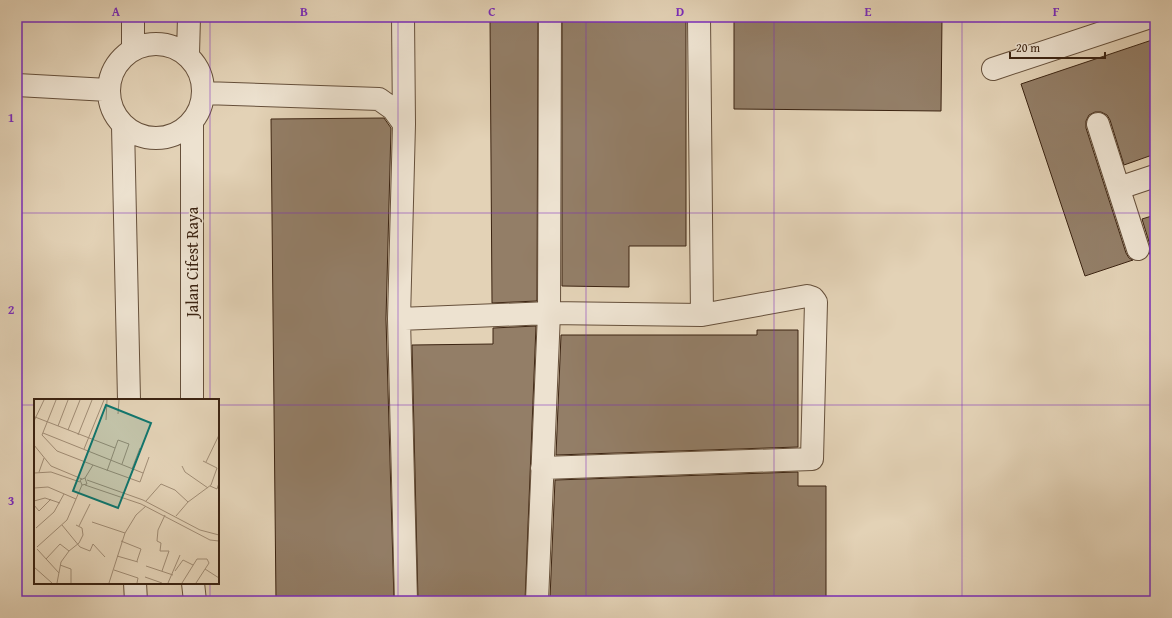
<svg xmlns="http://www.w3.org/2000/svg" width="1172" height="618" font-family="'Gentium Book Plus',serif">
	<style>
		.building { fill: #937e67; stroke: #3c2412 }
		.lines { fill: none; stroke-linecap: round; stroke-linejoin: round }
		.street-casing { stroke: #66503b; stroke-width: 24 }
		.street { stroke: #ede2d0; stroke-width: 22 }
		.grid { fill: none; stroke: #7b2cbf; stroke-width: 1; stroke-opacity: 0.55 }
		.labels { text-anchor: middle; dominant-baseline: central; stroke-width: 3; stroke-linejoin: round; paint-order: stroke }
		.street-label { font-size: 16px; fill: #3c2412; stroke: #ede2d0 }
		.inset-road { fill: none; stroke: #a08c74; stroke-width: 1 }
		.view { fill: #0f766e; fill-opacity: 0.15; stroke: #0f766e; stroke-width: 2 }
		.inset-edge { fill: none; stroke: #3c2412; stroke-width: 2 }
		.neatline { fill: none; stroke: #7b2cbf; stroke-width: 1.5 }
		.grid-label { font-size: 13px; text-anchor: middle; font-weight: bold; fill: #7b2cbf }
	</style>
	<rect width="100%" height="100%" fill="#e3d2b6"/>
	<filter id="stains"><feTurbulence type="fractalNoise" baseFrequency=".005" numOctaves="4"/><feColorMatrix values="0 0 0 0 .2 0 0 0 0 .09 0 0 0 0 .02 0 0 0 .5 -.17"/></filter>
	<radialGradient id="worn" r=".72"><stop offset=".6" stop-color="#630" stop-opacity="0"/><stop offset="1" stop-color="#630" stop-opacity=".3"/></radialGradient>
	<path class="building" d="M490,17h48l-1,284 -45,2z
		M562,17h124v229h-57v41l-67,-1z
		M734,17h208l-1,94 -207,-2z
		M1155,39v115l-31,11 -14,-45 -3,-5 -6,-3h-6l-6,3 -3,6v7l40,125 3,5 4,2 -48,16 -64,-192z
		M384,118l7,10 -5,191 8,282h-118l-5,-482z
		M1155,215v37l-6,2 1,-3v-6l-8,-26z
		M536,326l-11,275h-107l-6,-256 81,-1v-16z
		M757,330h41v117l-242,8 5,-120h196z
		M798,472v14h28v114l-276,-2 5,-118z"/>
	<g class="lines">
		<defs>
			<path id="street" d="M133,17v32
				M403,17l1,107
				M699,17l3,298
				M109 91a47 47 0 1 1 94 0a47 47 0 1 1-94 0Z
				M188,54l1,-37
				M993,69l157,-52
				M17,85l91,5
				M204,93l175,6 14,10 11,15 -5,195 7,282
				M1098,124l40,125
				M123,126l6,274
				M1119,188l36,-12
				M399,319l150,-6 153,2 105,-19 6,2 3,4 -4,157 -270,9
				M192,400v-277
				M135,583l1,18
				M193,583l2,18
				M537,601l12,-288 1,-296"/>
		</defs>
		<use href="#street" class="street-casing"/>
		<use href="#street" class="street"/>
	</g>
	<path class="grid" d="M210,17v383M398,17v584M586,17v584M774,17v584M962,17v584M17,213h1138M17,405h18M218,405h937M210,583v18"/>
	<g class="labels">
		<g class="street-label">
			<text transform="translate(192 262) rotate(-90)">Jalan Cifest Raya</text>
		</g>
	</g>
	<g transform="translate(34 399)">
		<rect width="185" height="185" fill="#e3d2b6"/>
		<path class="inset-road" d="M22,1l-14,35 15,16 36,14M84,15l1,-14M1,18l80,31M72,21l1,-20M0,22l10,-21M24,27l10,-26M34,31l12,-30M9,34l100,40M44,36l14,-35M0,46l17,21 31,13M50,50l20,-49M172,63l13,-27M148,67l3,6 23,16M98,70l8,-21M73,72l11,-31 11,4 -7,20M5,73l5,-14M0,74l17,-1 29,10M51,79l-5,2 2,5 5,-1 -2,-6 8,-13 47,17 9,-25M53,81l56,20 57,30 19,5M51,86l56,19 69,36 9,1M176,87l7,3 2,-6M0,89l14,-1 28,12M0,102l11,-3 15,5M112,102l15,-17 14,6 13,12M0,106l5,6 12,-12M142,117l12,-14 23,-17 6,-17 -14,-7M58,123l33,11M28,126l18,22 10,4 3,-7 12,13M45,127l11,-22M2,129l18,-16 10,-18M87,142l20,8 -4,12M3,148l30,-27 15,-35M3,150l22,24M35,152l10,-8 4,-8 -1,-7 -6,-3M83,157l21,6M12,160l14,-15 9,7 -8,11 -4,21M26,166l11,4v14M112,167l27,9M0,168l18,16M171,170l14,9M80,171l24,8 -1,5M128,172l7,-20h-9l1,-8 -4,-2 1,-11 7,-15M141,172l8,-11 10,5M111,178l17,6M75,184l16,-50 11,-18 10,-9M134,184l12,-28M148,184l15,-24h10l2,4 -13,20"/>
		<path class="view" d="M72,6l45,18 -33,85 -45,-17z"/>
		<rect width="185" height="185" class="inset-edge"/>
	</g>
	<rect width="1172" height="618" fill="none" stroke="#e3d2b6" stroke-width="44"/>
	<path d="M1010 52v6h95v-6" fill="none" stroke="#3c2412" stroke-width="2"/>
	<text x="1016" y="52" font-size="12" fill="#3c2412" stroke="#ede2d0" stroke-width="3" paint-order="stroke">20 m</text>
	<rect x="22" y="22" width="1128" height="574" class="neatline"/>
	<g class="grid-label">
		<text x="116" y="16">A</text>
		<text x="304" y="16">B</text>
		<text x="492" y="16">C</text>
		<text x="680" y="16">D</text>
		<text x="868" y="16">E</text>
		<text x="1056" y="16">F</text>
		<text x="11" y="122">1</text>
		<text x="11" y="314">2</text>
		<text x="11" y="505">3</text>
	</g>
	<rect width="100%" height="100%" filter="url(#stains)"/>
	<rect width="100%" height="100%" fill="url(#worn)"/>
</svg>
